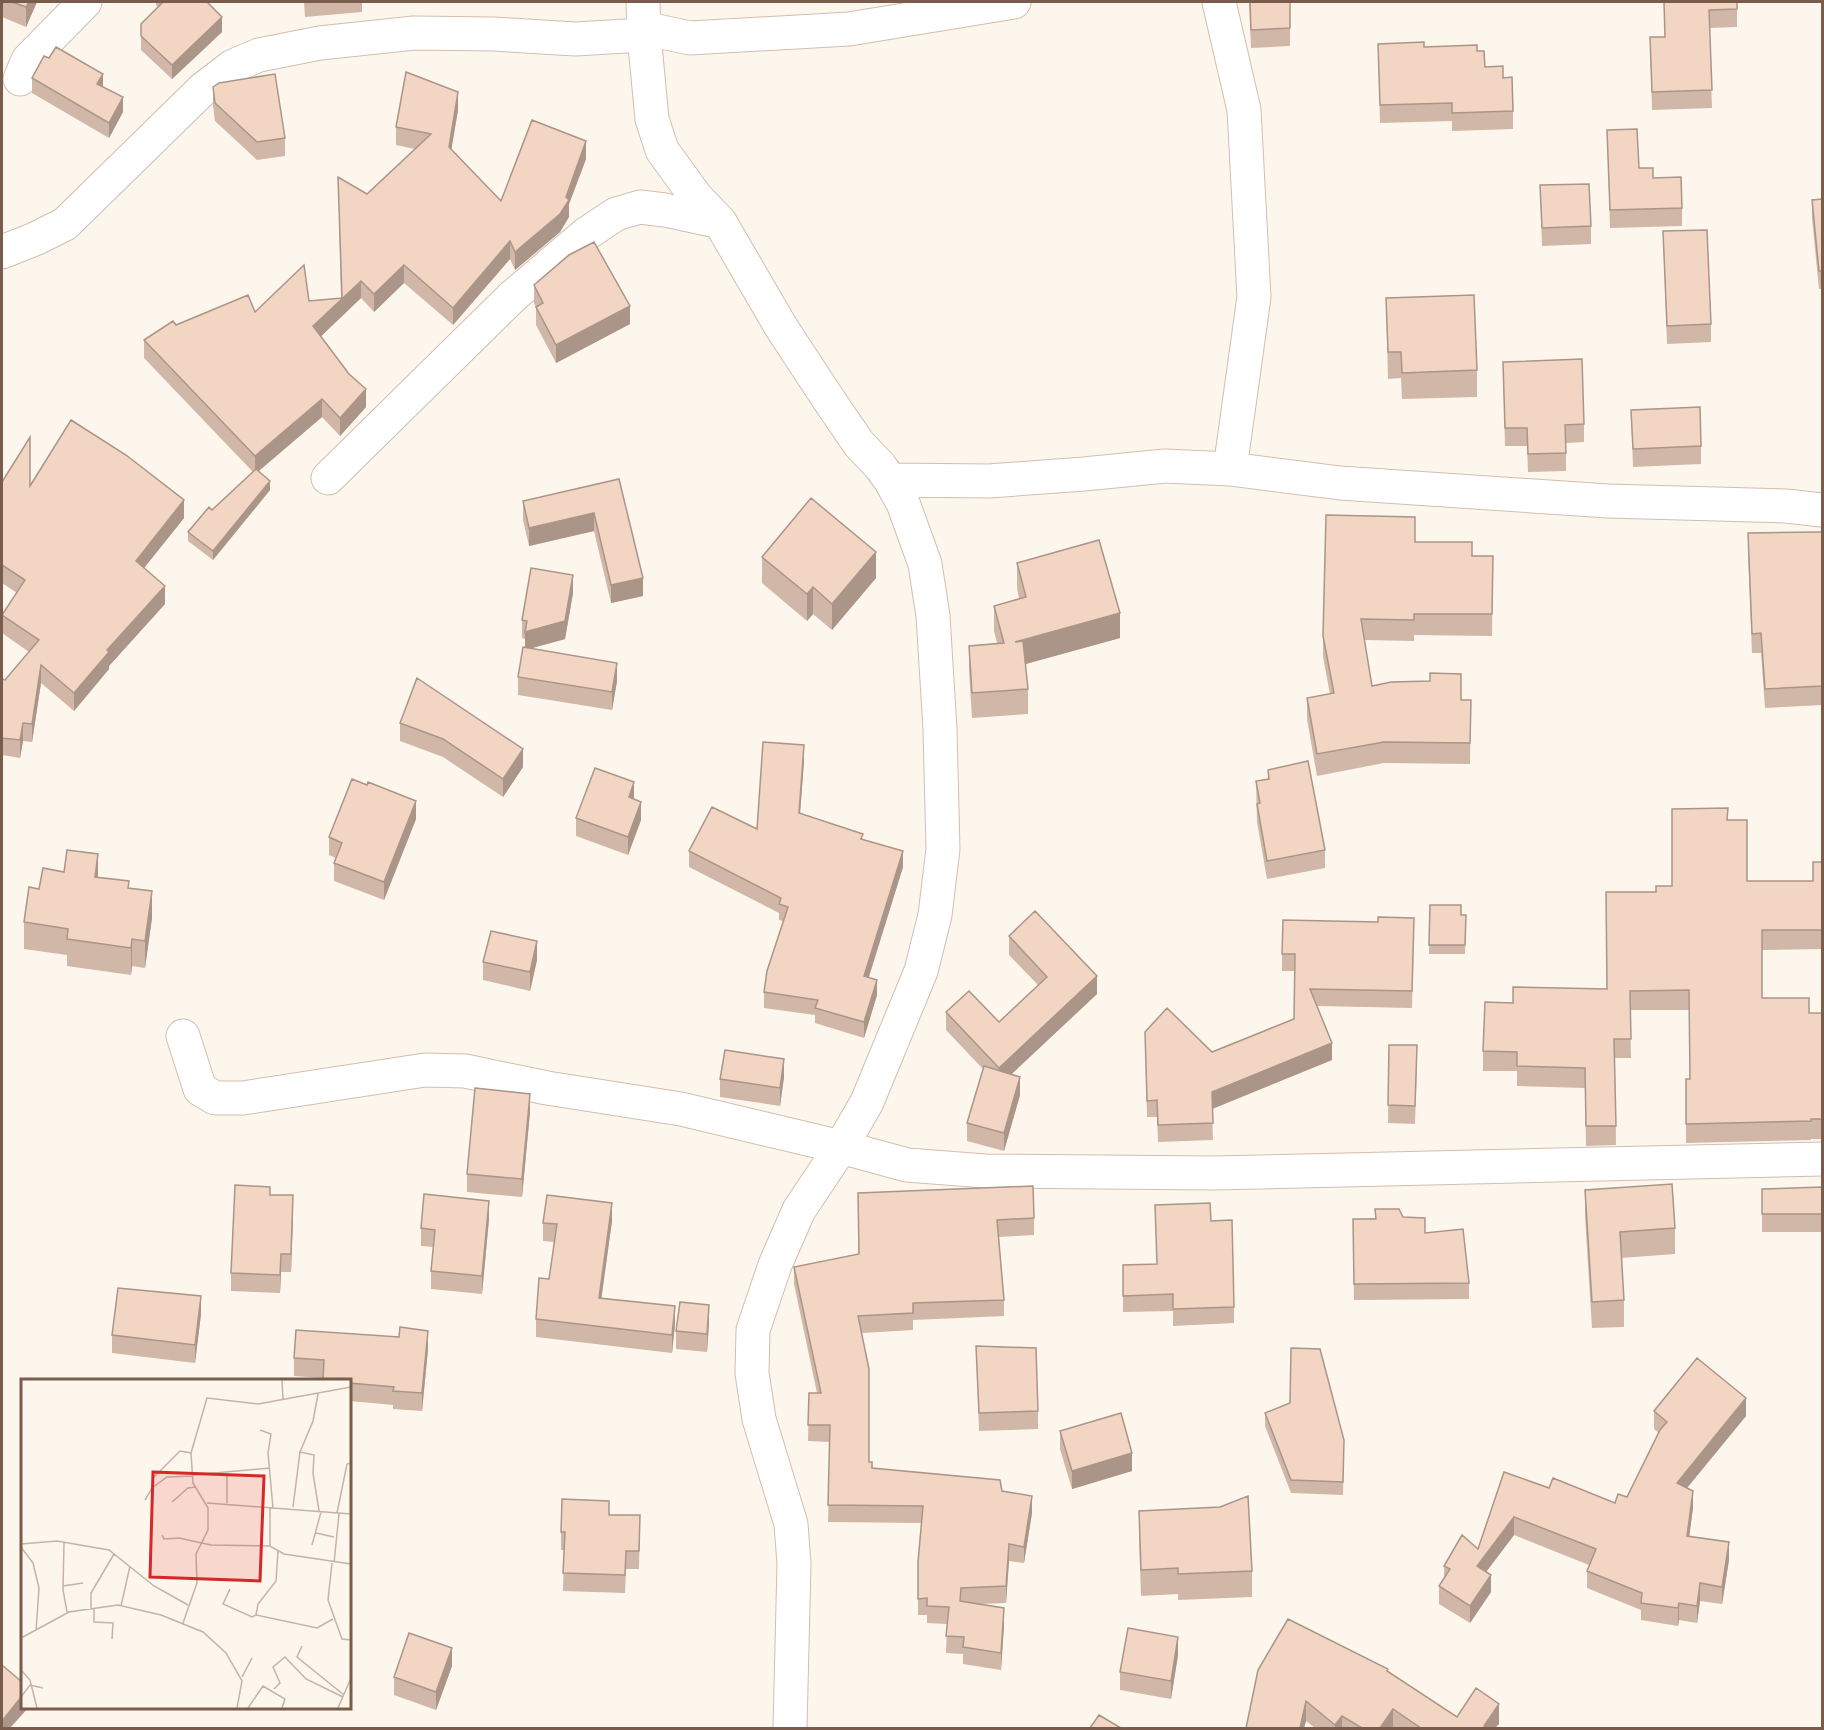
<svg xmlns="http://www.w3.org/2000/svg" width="1824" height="1730" font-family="'Exo 2',sans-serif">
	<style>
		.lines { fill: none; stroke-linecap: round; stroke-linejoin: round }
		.minor-casing { stroke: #d1beb0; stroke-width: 35 }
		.minor { stroke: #fff; stroke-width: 33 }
		.wall { fill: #d1b7a8 }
		.shaded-wall { fill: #aa9588 }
		.building { fill: #f3d5c3; stroke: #aa9588; stroke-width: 1.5 }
		.inset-road { fill: none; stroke: #c5b3a7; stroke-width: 1.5 }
		.view { fill: #d62828; fill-opacity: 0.15; stroke: #d62828; stroke-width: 3 }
		.inset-edge { fill: none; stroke: #7a5c4d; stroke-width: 3 }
	</style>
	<rect width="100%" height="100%" fill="#fdf6ec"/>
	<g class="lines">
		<defs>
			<path id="minor" d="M643,2l1,33 8,84 10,31 34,47 24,25 61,105 48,73 30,44 21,22 10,14 13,23 22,61 8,52 7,113 3,120 -8,66 -14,56 -54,131 -26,45 -42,63 -24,55 -22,65 -1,43 7,46 32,105 3,40 -4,164
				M1219,2l25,108 10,187 -24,172
				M643,28l47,10 159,-9 165,-27
				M20,79l8,-19 57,-58
				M2,252l33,-13 30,-15 138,-135 30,-23 26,-11 61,-12 94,-10 80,1 81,5 69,-4
				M328,478l184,-181 74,-63 30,-20 24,-7 25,3 55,12
				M890,480l99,1 95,-7 81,-8 65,3 110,14 268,18 178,5 36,4
				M183,1036l17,53 15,9h28l182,-28 40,1 82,17 134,21 160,38 66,18 78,6 229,2 608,-14"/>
		</defs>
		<use href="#minor" class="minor-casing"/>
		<use href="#minor" class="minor"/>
	</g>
	<path class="wall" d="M2,2h35l-11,25 -24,-10z
		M156,2h51l15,30 -50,47 -31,-29v-26l17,-17 -2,-2z
		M304,2h58v10l-57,5z
		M1249,2h41v44l-39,2z
		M1664,2h73v25l-28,1 3,80 -60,2 -2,-73h15z
		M1378,44l99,7 8,16 18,11 10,33v18l-61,2v-10l-72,2z
		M32,78l71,9 20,25 -14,26 -77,-45z
		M213,87l72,51v18l-28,4 -42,-39 -2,-16z
		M458,110l-7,40 50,51 85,-42 -17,45v13l-9,15 -45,38 -5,-11 -57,66 -49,-42 -30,29 -13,-14 -40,38 45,71 -26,29 -18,-19 -63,54 11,19 -57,70 -25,-19v-9l65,-60 -109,-114v-18l32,-15 79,-13 54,-11 32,-3 -3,-121 29,17 48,-45 -19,-4v-18z
		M1607,130l32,38 14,10 29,30v18l-72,2z
		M1540,185l51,41v18l-49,2z
		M1822,199v90h-3l-7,-71v-18z
		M1663,231l48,93v18l-44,2z
		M534,285l96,39 -74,39 -20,-38v-17l-2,-5z
		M1386,298l91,72v27l-75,2 -1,-21 -13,1z
		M1503,362l81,62v18l-18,1v28l-38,1 -1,-26h-22z
		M1631,410l70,36v18l-68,3z
		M619,479l24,117 -32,7 -17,-72 -65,15 -6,-26v-19z
		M2,482l28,4 154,32 -40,50 21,36 -56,62v3l-35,42 -33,-28 -9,59 -9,-1 -3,17 -18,-3v-76l3,1 24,-28 -27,-19v-18l15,-22 -15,-10z
		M1822,532v173l-57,3 -4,-55h-9l-4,-101v-19z
		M1415,542l57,14h21l-1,80 -78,-1v6l-50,-1 8,46 89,14h10l-1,64 -86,-1 -67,13 -10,-57v-21l23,-4 -7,-37v-21z
		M762,557l114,21 -44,52 -19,-16 -6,7 -45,-38z
		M1017,563l103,75 -95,26 3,25v25l-56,4 -3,-47v-25l28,-3 -3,-12v-25l25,-8 -2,-10z
		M573,593l-8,46 -33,9 85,33 -5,29 -94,-15v-18l7,-30v-8l-3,-1v-18z
		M400,723l123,44 -20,30 -60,-40 -43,-16z
		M804,761l-4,52 63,26 40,28 -34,110 8,18 -13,43 -49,-15v-8l-51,-7v-16l20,-71 -5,-1v-7l-90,-46v-16l68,-22z
		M1268,770l57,80v18l-58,11 -10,-57 -1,-41 12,-2z
		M634,799l7,21 -13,35 -52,-19v-18z
		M416,819l-32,81 -50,-19v-18l2,-5 -7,-3v-18z
		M1728,820l19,61h66l9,-19v87l-60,1v48l47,15h13v126h-11v1l-125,3v-64h4l-1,-69h-59l1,48h-16l1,87 -30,1 -1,-58 -68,-2v-15h-34v-20l30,-48 93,-14 66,-103z
		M98,877l31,11 23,30 -7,50 -13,-2 -1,9 -64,-9v-11l-43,-6v-27l15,-33z
		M1430,905l31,10h5l-1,39h-36z
		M1414,934l-2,74 -95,-2 15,54 -120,49 1,31 -55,2 -1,-25h-10l-2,-85 67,20 82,-33 1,-48h-13v-17z
		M1009,936l88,58 -86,80 9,21 -16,56 -37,-10v-18l16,-54 -37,-39v-18l53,10 39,-37 -29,-30z
		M537,960l-7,31 -47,-11v-18z
		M1389,1045l28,18 -2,61 -27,-1z
		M784,1077l-4,29 -60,-9v-18z
		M530,1112l-8,85 -55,-5v-18z
		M1822,1187v45h-60v-43z
		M1585,1190l90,38v26l-54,4 3,42v27l-32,1 -7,-111z
		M858,1193l176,25v17l-35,2 5,63v16l-91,4v10l-51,3 7,129 3,6 130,23 30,22 -8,50 -15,-2 -3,42 -27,1 25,21 -3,45 -38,-6v-10l-17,-1 1,-29 -20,-1v-8h-9v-53l4,-39 -94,-1 2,-80 -22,-1 1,-48h8l-23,-109v-17l64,-13z
		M270,1195l23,18 -2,59h-10l-1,21 -49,-2v-18z
		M1155,1205l56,16 23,86v16l-61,3v-15l-50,1v-47l34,-1z
		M1403,1217l66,66v16l-115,1 -1,-81z
		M489,1219l-7,75 -51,-5v-18l2,-24 -12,-1v-18z
		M612,1221l-11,77 74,26 -3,29 -136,-16v-18l13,-40 5,-37 -11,-1v-18z
		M201,1314l-6,49 -83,-10v-18z
		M709,1323l-2,29 -31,-3v-18z
		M976,1346l62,65v18l-59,2z
		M428,1349l-6,62 -29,-2v-4l-43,-4v-21l-56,-4v-18z
		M1654,1411l92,5 -59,72 6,20 -4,28 40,24 -7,44 -22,-3 -3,22 -18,-3 -1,6 -37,-6v-10l-54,-22v-17l2,-6 -75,-30 -28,37 5,20 -21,31 -31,-19v-18l5,-7v-13l34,-17 71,-61 66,15 12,-6 32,-64 -5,-4z
		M1265,1413l79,40 -1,42 -52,-2 -26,-67z
		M1060,1431l72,40 -60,18 -12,-40z
		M1139,1511l113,60v26l-74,3v-6l-37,2 -2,-60z
		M609,1515h31l-1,54h-13l-1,24 -62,-2 1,-41h-3v-18z
		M1178,1655l-7,44 -51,-9v-18z
		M452,1666l-16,44 -42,-15v-18z
		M1258,1670l130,2 69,45 42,7 -4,4h-180l-9,-7 -2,7h-58z"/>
	<path class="shaded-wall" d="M29,2h8l-11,25v-20z
		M222,17v15l-50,47v-14z
		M103,74v15l-6,-5z
		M458,92v18l-9,54v-17z
		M123,97v15l-14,26v-15z
		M586,141v18l-17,45v13l-9,15 -45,38v-18l51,-55z
		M510,241v18l-57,66v-17z
		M404,265v18l-30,29v-18z
		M361,281v17l-48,46v-18z
		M630,306v18l-74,39v-18z
		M366,389v18l-26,29v-18z
		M322,399v18l-67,57v-18z
		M270,481v9l-57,70v-9z
		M184,500v18l-48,60v-17z
		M594,513v18l-65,15v-18z
		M876,552v26l-44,52v-26z
		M573,575v18l-8,46 -40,11v-18z
		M643,578v18l-32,7v-18z
		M165,586v18l-56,62v3l-35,42v-18l33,-43z
		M813,587v27l-6,7v-27z
		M1120,613v25l-105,29v-25z
		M617,663v18l-5,29v-18z
		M41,665v18l-9,59v-18z
		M23,723v18l-3,17v-18z
		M804,745v16l-5,67v-15z
		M523,749v18l-20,30v-18z
		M634,782v18l-5,-3z
		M416,801v18l-32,81v-18z
		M641,802v18l-13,35v-18z
		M903,851v16l-39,125v-16z
		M98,854v27l-3,-4z
		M152,891v27l-7,50v-27z
		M132,939v27l-1,9v-27z
		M537,941v19l-7,31v-19z
		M1097,976v18l-98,92v-18z
		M877,980v15l-13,43v-16z
		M1332,1043v17l-120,49v-17z
		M784,1059v18l-4,29v-18z
		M1020,1077v18l-16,56v-18z
		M530,1094v18l-8,85v-18z
		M293,1195v18l-2,59v-18z
		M489,1201v18l-7,75v-18z
		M612,1203v18l-13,95v-18z
		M281,1254v18l-1,21v-18z
		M201,1296v18l-6,49v-18z
		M709,1305v18l-2,29v-18z
		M675,1306v18l-3,29v-18z
		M428,1331v18l-6,62v-18z
		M1746,1398v18l-69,84v-17z
		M1132,1453v18l-60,18v-18z
		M1693,1491v17l-6,46v-18z
		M1032,1496v17l-8,50v-16z
		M1514,1517v18l-37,49v-18z
		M1729,1542v18l-7,44v-17z
		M1009,1544v17l-3,42v-17z
		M1491,1575v17l-21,31v-17z
		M1700,1583v18l-3,22v-17z
		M1679,1603v17l-1,6v-18z
		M1004,1608v17l-3,45v-17z
		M1178,1637v18l-7,44v-18z
		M452,1648v18l-16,44v-18z
		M22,1696v11h7l-19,21h-8v-7z
		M1306,1701v20l-2,7h-4z
		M1499,1704v20l-4,4h-11v-2z
		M1393,1709v19h-13z
		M1342,1716v12h-7v-3z"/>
	<path class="building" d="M12,2h17l-3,5z
		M163,2h44l15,15 -50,48 -31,-29v-12z
		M1250,2h40v26l-39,2z
		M1664,2h73v7l-28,1 3,80 -60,2 -2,-55h15z
		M1424,42v5l53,-2v6h7l1,16 18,-1v12l9,-1 1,34 -61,2v-10l-72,2 -2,-61z
		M56,47l47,27 -6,10 26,13 -14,26 -77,-45 12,-22 5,2z
		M406,72l52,20 -9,55 52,54 31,-81 54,21 -20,56 3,3 -9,14 -45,38 -5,-11 -57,67 -49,-43 -30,29 -13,-13 -48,45 36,48 17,15 -26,29 -18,-19 -67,57 -111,-116 29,-19 3,4 72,-30 7,17 49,-47 5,36 33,-3 -4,-121 29,17 64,-60 -35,-7z
		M275,74l10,64 -28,4 -42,-39 -2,-16 6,-4z
		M1637,129l2,39h14v10l28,-1 1,31 -72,2 -3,-80z
		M1589,184l2,42 -49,2 -2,-43z
		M1822,199v72h-3l-7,-71z
		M1707,230l4,94 -44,2 -4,-95z
		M594,242l36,64 -74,39 -20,-38 7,-4 -9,-18 35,-30z
		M1474,295l3,75 -75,3 -1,-21h-13l-2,-54z
		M1582,359l2,65 -19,1 1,28 -38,1 -1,-26h-22l-2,-66z
		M1700,407l1,39 -68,3 -2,-39z
		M71,420l55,35 58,45 -48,61 29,25 -58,64 2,2 -35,41 -33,-28 -9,59 -9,-1 -3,17 -18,-2v-59l3,1 34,-40 -37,-25 23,-35 -23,-15v-83l28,-45v49z
		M256,469l14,12 -57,70 -25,-19 21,-25 3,3z
		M619,479l24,99 -32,7 -17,-72 -65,15 -6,-27z
		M811,498l65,54 -44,52 -19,-17 -6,7 -45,-37z
		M1326,515l89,2v25h57v14h21l-1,58h-78v6l-53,-1 11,67 19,-4 39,-1v-8l31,1v26h10l-1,43 -86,-1 -67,12 -10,-56 27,-5 -11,-57z
		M1819,532h3v154l-57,3 -4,-56 -9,1 -4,-101z
		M1099,540l21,73 -105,29 8,-1 5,48 -56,4 -3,-47 35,-3 -10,-37 32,-9 -9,-34z
		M531,568l42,7 -8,46 -40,11 2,-11 -5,-1z
		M523,647l94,16 -5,29 -94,-15z
		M417,678l106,71 -20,30 -60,-40 -43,-16z
		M763,742l41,3 -5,68 64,21 -2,5 42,12 -39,125 13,4 -13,42 -49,-14 3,-8 -54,-8 3,-21 21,-64 -9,-3 2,-6 -92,-47 23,-44 45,22z
		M1308,761l17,89 -58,11 -10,-57 3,-1 -4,-22 13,-2 -1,-9z
		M595,768l39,14 -5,15 12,5 -13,35 -52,-19z
		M352,779l15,6 1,-3 48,19 -32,81 -50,-19 8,-20 -13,-6z
		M1728,808l-1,12h20v61h66v-19h9v68h-60v68h47v15h13v106h-11v2l-125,3v-45h4l-1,-89 -59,1 1,48h-17l2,87h-30l-1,-58 -68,-2v-14l-34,-1 2,-49 28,1v-16l94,2 -1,-97h50v-6h16v-77z
		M67,850l31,4 -3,23 34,4 -1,7 24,3 -7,50 -13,-2 -1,9 -64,-9 1,-10 -44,-7 5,-35 10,2 4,-21 21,4z
		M1430,905h31v10h5l-1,30h-36z
		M1035,911l62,65 -98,92 -53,-56 23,-21 30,31 48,-45 -38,-41z
		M1378,917l36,1 -2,73 -102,-2 22,54 -120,49 1,31 -55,2 -1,-25 -10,1 -2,-69 22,-24 45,44 82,-33 1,-65h-13l1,-34 95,2z
		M491,931l46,10 -7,31 -47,-10z
		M1389,1045h28l-2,61 -27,-1z
		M725,1050l59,9 -4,29 -60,-9z
		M984,1066l36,11 -16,56 -37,-10z
		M475,1088l55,6 -8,85 -55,-5z
		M1672,1184l3,44 -55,4 4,68 -32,2 -7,-112z
		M235,1185l35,2v8h23l-2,59h-10l-1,21 -49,-2z
		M1033,1186l1,32 -37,2 7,80 -91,3v10l-55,3 11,53v93h3v6l128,12 2,11 30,5 -8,51 -15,-3 -3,42 -45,2 -1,13 44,7 -3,45 -38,-6 1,-10 -18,-1 3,-29 -22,-1v-8l-9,1v-37l5,-56 -95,-1 2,-80h-22l1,-32h12l-27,-126 65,-13 -1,-61z
		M1822,1187v27h-60v-25z
		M424,1194l65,7 -7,75 -51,-5 4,-41 -14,-2z
		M547,1195l65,8 -13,95 76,8 -3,29 -136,-16 3,-41 10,1 8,-55 -14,-1z
		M1210,1203l1,18 21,-1 2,87 -61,2v-15l-50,2v-31l34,-1 -2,-59z
		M1375,1209h24l4,8 22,1v15l38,-4 6,54 -115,1 -1,-65h23z
		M118,1288l83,8 -6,49 -83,-10z
		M680,1302l29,3 -2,29 -31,-3z
		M400,1327l28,4 -6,62 -29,-2 1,-4 -44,-4v-3h-27l1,-20 -30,-2 2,-28 103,7z
		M976,1346l60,2 2,63 -59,2z
		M1291,1348l29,1 24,91 -1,42 -52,-2 -26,-67 25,-10z
		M1697,1358l49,40 -69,85 16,8 -6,45 42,6 -7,45 -22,-4 -3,23 -18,-3 -1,5 -37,-5 1,-10 -55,-22 9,-22 -82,-32 -37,49 14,9 -21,31 -31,-20 11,-17 -6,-3 18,-31 16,14 26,-77 45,16 4,-10 62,25 3,-9 9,3 33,-67 7,-8 -13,-11z
		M1121,1413l11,40 -60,18 -12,-40z
		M1248,1496l4,75 -74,3v-6l-37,2 -2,-59 81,-4z
		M562,1499l47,2v14h31l-1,36h-13l-1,24 -62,-2 2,-41h-4z
		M1288,1619l100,50 -1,2 70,46 19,-29 23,16 -15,22 4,2h-67l-28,-19 -13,19h-18l-20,-12 -7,9 -29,-24 -6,27h-54l12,-58z
		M1128,1628l50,9 -7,44 -51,-9z
		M409,1633l43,15 -16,44 -42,-15z
		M2,1665l20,17v14l-20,25z
		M1099,1715l22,13h-31z"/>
	<g transform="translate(21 1379)">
		<rect width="330" height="330" fill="#fdf6ec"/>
		<path class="inset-road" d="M261,1l1,20M239,51l11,4 -3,19 5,55M279,73l14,3 -1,18 6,38M170,74l16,-55 51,6 93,-17M206,94v30M171,96l78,-7M133,98l26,-26 11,2 2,30 15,25v22l-12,24 1,29 -14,40M124,121l7,-12 15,-11 25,-1M151,123l16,-14 8,-1M186,124l144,11M272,128l7,-55 13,-31 5,-27M316,134l10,-49 4,-1M295,154l18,4M141,156l2,4 15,-1 32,7 59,1 14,8 67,10M43,164l-1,47 4,22M0,165l36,-3 52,9 45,36 34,19M291,166l9,-33M249,167v-38M0,168l12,16 6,25 -3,43M257,172l-2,30 -18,23 -2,11 61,13 16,-9M311,184l-4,37 14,39 9,1M313,184l5,-49M42,207l20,-3M209,210l-7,15 29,13 4,-2M100,227l9,-40M70,230v-16l23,-39M73,230v13l19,1 -1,16M0,259l48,-26 49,-7 43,10 42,17 23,21 16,28 -5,27M281,267l-5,11 47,38M0,291l9,10 7,28M221,298l10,-19M253,310l6,-6 -7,-16 12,-10 21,22 37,18M0,318l9,-12 13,3M227,329l15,-22 22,13 -3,9M317,329l13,-30"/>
		<path class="view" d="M132,93l111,4 -4,105 -110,-4z"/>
		<rect width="330" height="330" class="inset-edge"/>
	</g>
	<rect width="1824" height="1730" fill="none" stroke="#7a5c4d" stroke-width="6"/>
</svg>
